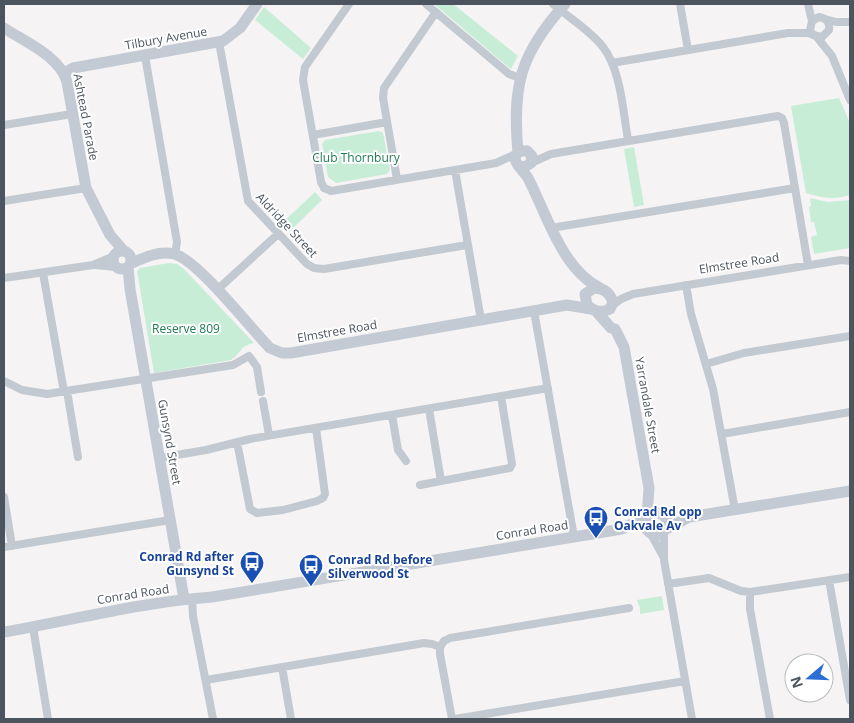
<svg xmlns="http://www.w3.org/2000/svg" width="854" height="723" font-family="'Open Sans',sans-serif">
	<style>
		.green { fill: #c7edd7 }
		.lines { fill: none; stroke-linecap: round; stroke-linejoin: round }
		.street { stroke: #c2c9d0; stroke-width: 8 }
		.secondary { stroke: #c3cad4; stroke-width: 11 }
		.labels { text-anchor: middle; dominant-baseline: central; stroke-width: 4; stroke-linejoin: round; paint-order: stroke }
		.street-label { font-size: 12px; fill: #4c555f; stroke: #fff }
		.park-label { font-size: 12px; fill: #217c53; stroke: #fff }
		.transit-label { font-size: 12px; font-weight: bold; fill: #164399; stroke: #fff; text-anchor: start }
	</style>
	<rect width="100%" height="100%" fill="#f5f3f3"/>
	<path class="green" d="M434,4h19l65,52 -7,13z
		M264,7l47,41 -8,11 -48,-39z
		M839,98l11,25v72c-17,5 -27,3 -44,-2l-15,-87z
		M379,131l4,2 7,37 -3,4 -51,9 -8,-6 -6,-33 3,-4z
		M634,147l10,58 -10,2 -10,-58z
		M315,192l7,8 -34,33 -8,-8z
		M810,198l18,4 22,-2v48l-36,6 -3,-17 6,-2 -3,-13h-3l-2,-15 2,-1z
		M169,263l8,1 7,5 70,74c-15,3 -13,11 -23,17l-77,13 -17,-102 3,-3z
		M662,596l2,14 -24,4v-6l-3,-8z"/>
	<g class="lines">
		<path class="street" d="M349,4l-44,63 -2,13 18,102 3,6 7,3 165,-28 20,-9
			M426,4l83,70 11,4
			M553,4c16,14 37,26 50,43 18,23 20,65 25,93
			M680,4l8,46
			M808,4l4,17
			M825,19l11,3h14
			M816,36l16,20 18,44
			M219,42l29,159 59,63 7,4 10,1 143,-24
			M145,56l32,186 -2,13
			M612,63l176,-30h19l15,4 7,-7c1,-7 -2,-12 -10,-13l-7,4 -2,9 3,5
			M4,125l68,-11
			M313,135l74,-13
			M531,163l20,-9 227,-38 4,2 2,5 24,142
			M455,170l26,150
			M397,179l-14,-81 1,-10 52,-76
			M4,201l82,-13
			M551,228l244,-40
			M95,265l21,2
			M43,273l21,119
			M4,278l89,-13 21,-9
			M686,285l5,29 22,75 22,121
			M217,290l61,-56
			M613,305l8,-6 12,-5 208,-34 9,1
			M534,311l40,226
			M706,364l38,-11 106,-17
			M4,381l18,9 25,4 186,-29 16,-9 8,11 4,25
			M67,391l11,66
			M263,401l6,34
			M429,409l12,72
			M392,415l6,35 8,11
			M722,434l128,-22
			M237,442l13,67 7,4 26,-3 34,-9 6,-3 2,-4 -9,-66
			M159,458l47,-8 44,-11 298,-51
			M420,485l90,-17 2,-4 -11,-68
			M4,497l8,49
			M664,532v28l28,159
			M651,534l12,22
			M4,547l166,-27
			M829,580l21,120
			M668,584l41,-6 32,13 9,1 100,-15
			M750,592v17l20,110
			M192,598l1,18 20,103
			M33,627l15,92
			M440,647l4,-6 6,-3 179,-30
			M440,647v7l12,65
			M282,667l9,52
			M206,680l218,-37 8,1 8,3
			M455,719l230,-38"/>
		<path class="secondary" d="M4,28c21,14 56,28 63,54l19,106 24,47 14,16
			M64,73l9,-5 150,-27 17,-13 17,-24
			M518,152c-6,-66 2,-98 47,-148
			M520,166l5,1 6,-4 1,-7 -5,-5c-5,-1 -10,0 -12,6 -1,7 11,16 14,23 18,35 33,89 71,108
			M113 260a9 9 0 1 1 18 0a9 9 0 1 1-18 0Z
			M130,264c13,-6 29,-14 44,-10 24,6 76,74 96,94l12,5h9l276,-48 24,4
			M128,267l2,22 54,310
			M594,288c10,0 16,5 19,14l-3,7c-9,4 -16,3 -23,-4l-2,-11z
			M596,311l15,17 4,1 9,18 25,141 -2,28
			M646,518c-3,9 2,17 12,17l8,-6 23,-12 161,-26
			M4,632c69,-12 138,-30 208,-35l410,-68 32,-17 10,3 3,6 -1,8"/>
	</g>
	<defs>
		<symbol id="bus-pin" viewBox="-11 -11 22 30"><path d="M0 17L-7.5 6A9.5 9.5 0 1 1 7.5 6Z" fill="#1a4fb4" stroke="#fff"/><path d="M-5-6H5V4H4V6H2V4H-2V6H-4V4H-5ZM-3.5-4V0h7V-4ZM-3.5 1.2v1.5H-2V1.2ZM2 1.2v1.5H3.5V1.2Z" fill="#fff"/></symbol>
	</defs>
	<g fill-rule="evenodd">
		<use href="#bus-pin" x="582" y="504" width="28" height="38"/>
		<use href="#bus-pin" x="238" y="549" width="28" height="38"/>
		<use href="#bus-pin" x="297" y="552" width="28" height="38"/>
	</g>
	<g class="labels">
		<g class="street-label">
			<text transform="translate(166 38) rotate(-10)">Tilbury Avenue</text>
			<text transform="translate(86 117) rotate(79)">Ashtead Parade</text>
			<text transform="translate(287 225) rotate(47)">Aldridge Street</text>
			<text transform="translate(739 263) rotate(-9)">Elmstree Road</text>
			<text transform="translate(337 331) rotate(-10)">Elmstree Road</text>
			<text transform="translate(648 405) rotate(80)">Yarrandale Street</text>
			<text transform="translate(170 442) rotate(80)">Gunsynd Street</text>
			<text transform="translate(532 530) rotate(-9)">Conrad Road</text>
			<text transform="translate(133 594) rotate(-9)">Conrad Road</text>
		</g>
		<g class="park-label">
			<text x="356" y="157">Club Thornbury</text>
			<text x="186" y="328">Reserve 809</text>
		</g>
		<g class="transit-label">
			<text x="614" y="511">Conrad Rd opp<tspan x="614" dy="14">Oakvale Av</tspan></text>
			<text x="234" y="556" text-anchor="end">Conrad Rd after<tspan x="234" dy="14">Gunsynd St</tspan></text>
			<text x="328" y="559">Conrad Rd before<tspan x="328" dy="14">Silverwood St</tspan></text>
		</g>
	</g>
	<rect width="854" height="723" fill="none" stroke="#4c555f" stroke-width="10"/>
	<g transform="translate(809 678) rotate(251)"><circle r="24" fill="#ffffff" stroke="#b7bbbf"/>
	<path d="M0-4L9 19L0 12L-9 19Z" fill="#2c6ed6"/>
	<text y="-8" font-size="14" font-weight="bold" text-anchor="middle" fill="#4c555f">N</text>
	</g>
</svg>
